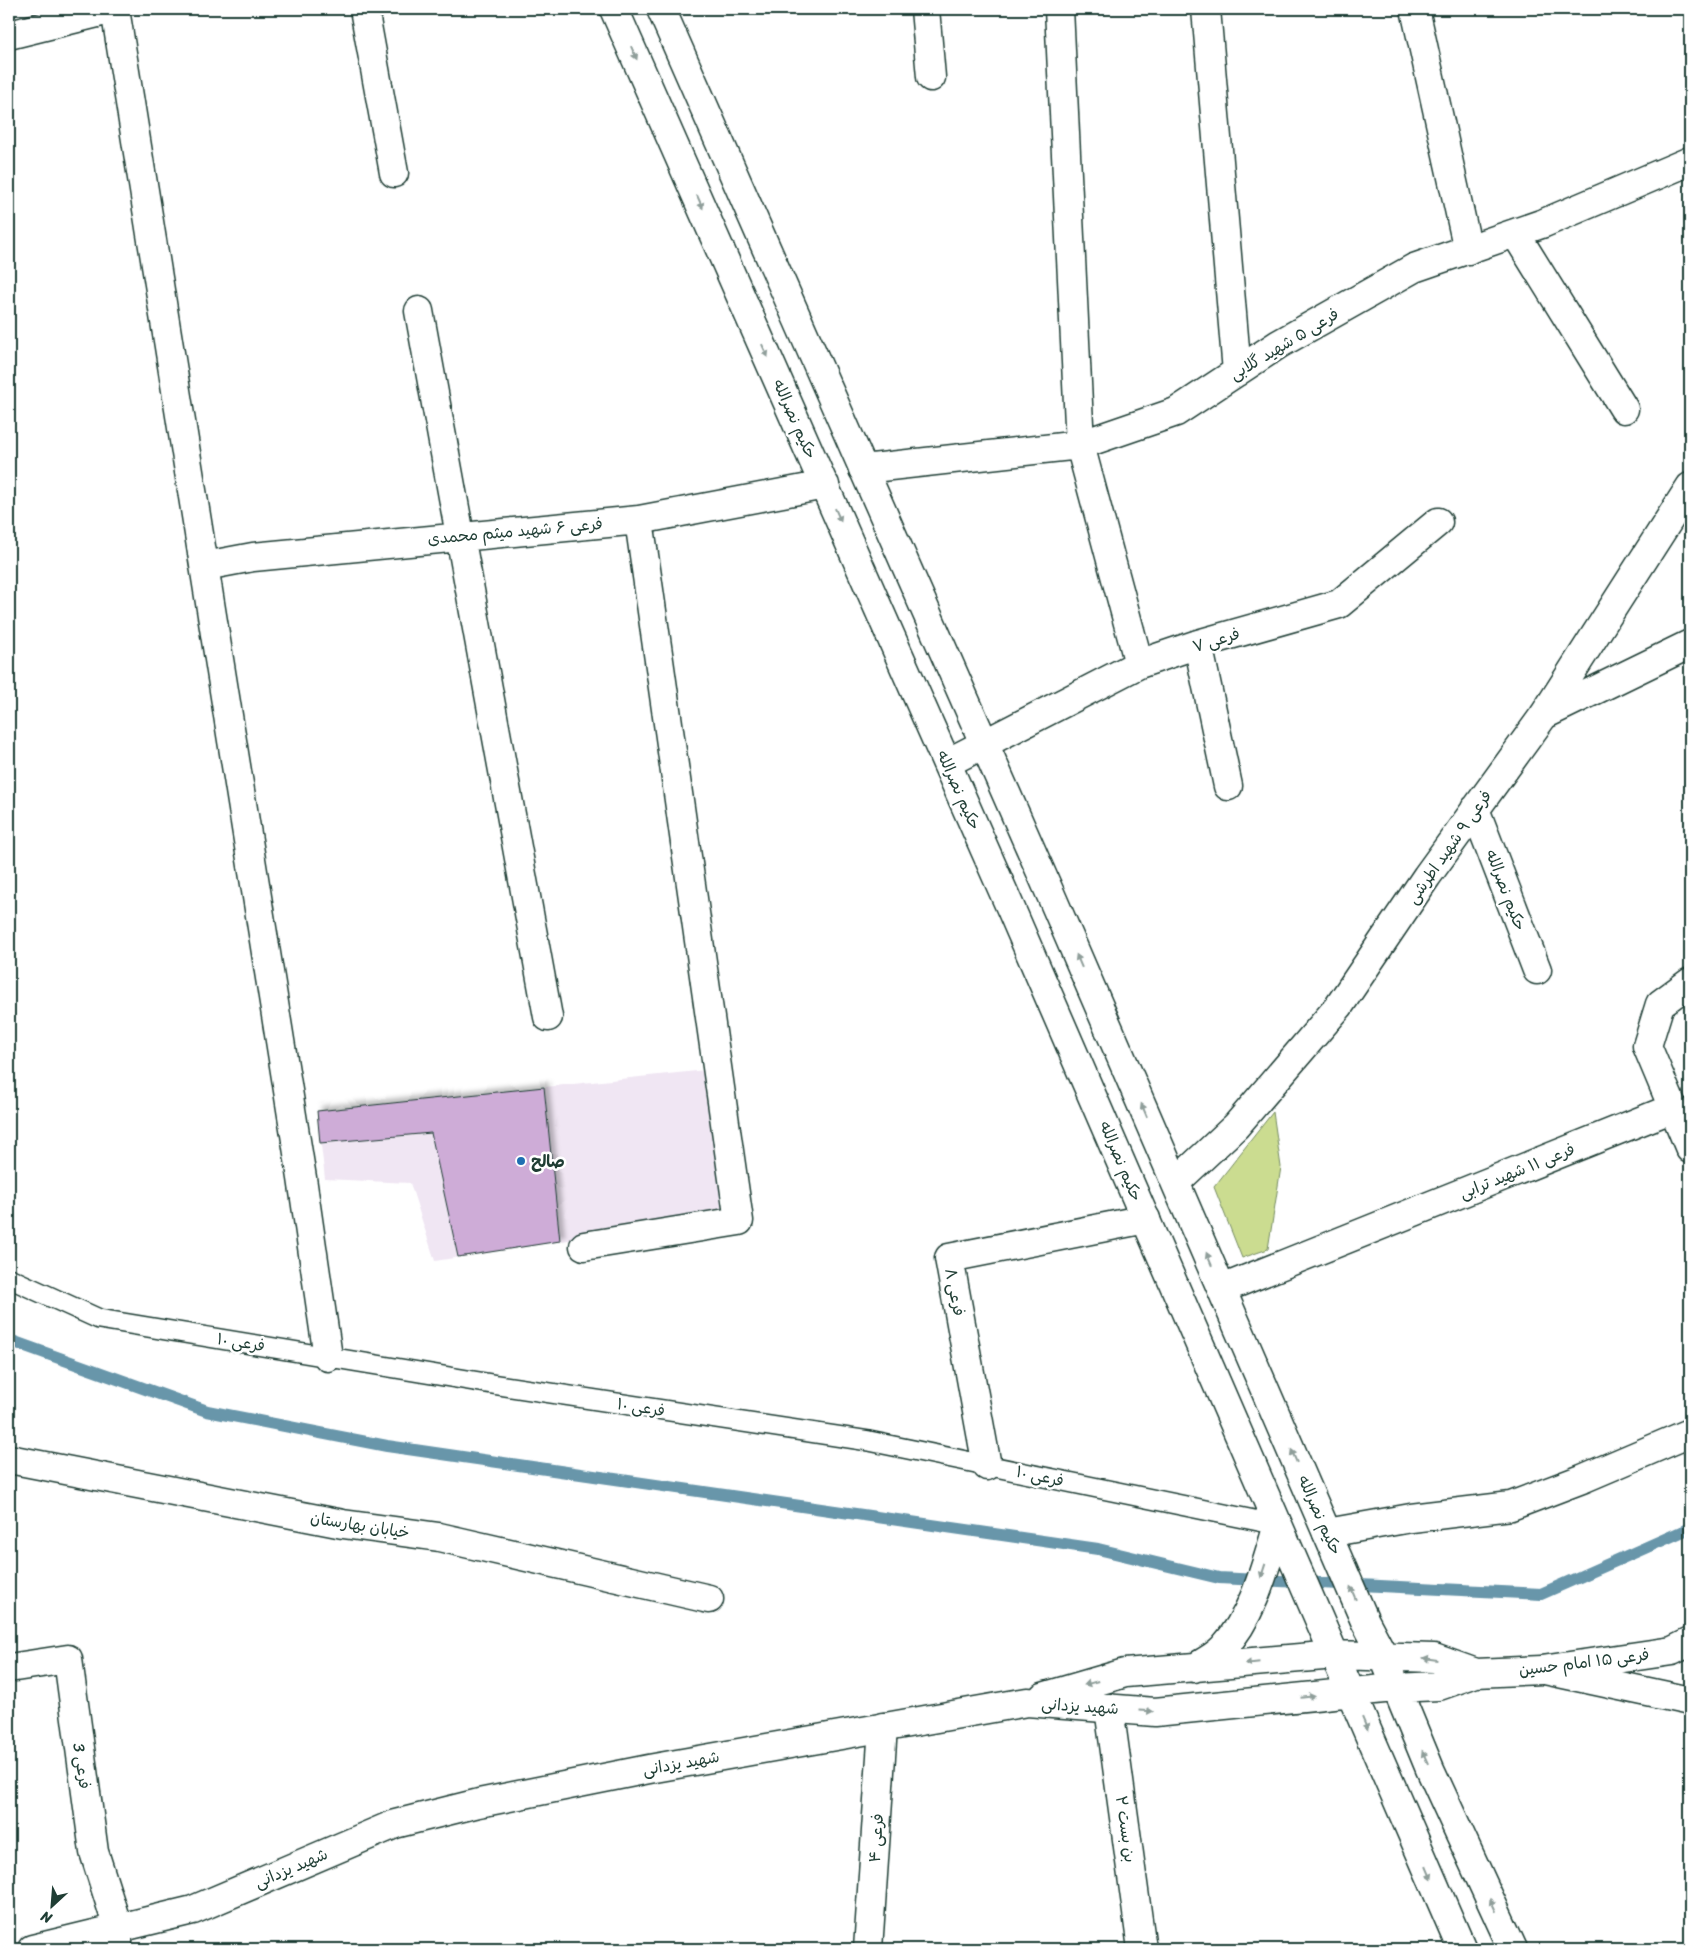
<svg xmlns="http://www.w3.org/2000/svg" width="1699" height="1958" font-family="Sriracha,'Playpen Sans Arabic',sans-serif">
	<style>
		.built { fill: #f0e6f3 }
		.green { fill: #cbdc90; stroke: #758c62 }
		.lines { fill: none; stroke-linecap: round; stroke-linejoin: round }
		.stream { stroke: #6896aa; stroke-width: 12 }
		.building { fill: #ceacd7; stroke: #1f3d34; filter: url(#shadow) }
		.lane-casing { stroke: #1f3d34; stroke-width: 22 }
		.street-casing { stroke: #1f3d34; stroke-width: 31 }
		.secondary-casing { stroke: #1f3d34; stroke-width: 31 }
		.lane { stroke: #fff; stroke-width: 19 }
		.street { stroke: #fff; stroke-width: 28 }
		.secondary { stroke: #fff; stroke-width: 28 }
		.oneway { fill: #8f9e9a }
		.poi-dot { fill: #1f6fb2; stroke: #fff; stroke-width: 2 }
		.labels { text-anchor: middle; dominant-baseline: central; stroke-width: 5; stroke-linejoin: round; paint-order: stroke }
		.street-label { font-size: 16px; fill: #1f3d34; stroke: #fff }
		.poi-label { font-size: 16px; font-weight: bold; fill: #1f3d34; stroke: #fff; text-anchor: start }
	</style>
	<defs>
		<filter id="shadow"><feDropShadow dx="4.5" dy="-4.5" stdDeviation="2.5" flood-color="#0004"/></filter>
	</defs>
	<rect width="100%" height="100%" fill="#fff"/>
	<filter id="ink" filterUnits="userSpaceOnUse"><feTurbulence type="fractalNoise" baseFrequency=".02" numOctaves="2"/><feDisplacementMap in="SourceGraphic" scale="10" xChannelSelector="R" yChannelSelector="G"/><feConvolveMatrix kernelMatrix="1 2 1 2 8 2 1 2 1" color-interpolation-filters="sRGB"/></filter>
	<g filter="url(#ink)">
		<path class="built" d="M706,1070l20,145 -291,46 -25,-78 -85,-4 -8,-68z"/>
		<path class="green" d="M1273,1112l8,55 -13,82 -26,9 -28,-71z"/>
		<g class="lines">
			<path class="stream" d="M9,1340l198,71 180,35 711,103 121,29 322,16 149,-66"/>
		</g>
		<path class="building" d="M544,1087l16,154 -102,16 -27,-124 -111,10 -3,-32z"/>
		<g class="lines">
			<defs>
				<path id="lane" d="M9,1278l90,41 399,66 371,56 409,84"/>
				<path id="street" d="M115,9l187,1169 26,179
					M364,9l30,164
					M925,9l6,68
					M1059,9l21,436 59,219
					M1206,9l31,363
					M1415,9l53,241
					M9,35l105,-26
					M1515,233l109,176
					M419,311l129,706
					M863,469l217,-24 96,-33 103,-68 135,-76 130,-45 146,-62
					M205,566l48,-9 386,-37 186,-35
					M1198,644l30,142
					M1544,715l146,-71
					M947,763l192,-99 59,-20 141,-40 99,-82
					M1475,809l62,161
					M1673,1108l17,41
					M1176,1182l60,-56 103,-120 88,-130 117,-161 146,-228
					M584,1246l155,-25 -100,-701
					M1222,1289l451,-181 -26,-62 13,-42 30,-22
					M9,1459l334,65 96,13 270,62
					M987,1466l-38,-208 197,-39
					M1327,1533l84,-15 100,-12 71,-27 108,-46
					M9,1668l59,-9 26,193 24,76v21
					M1545,1670l145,31
					M1109,1708l33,241
					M868,1949l15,-222"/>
				<path id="secondary" d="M614,9l397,900 451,1040
					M661,9l389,884 315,728 18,34 47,114 83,180
					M1194,1668c10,-6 22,-12 29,-20 31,-33 42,-81 55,-123
					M1043,1697l82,-24 210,-18 99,3 42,15
					M32,1949l161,-39 202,-86 84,-21 170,-34 378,-67 128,10 239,-24 45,-2 37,-13 66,-3 130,-19 18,-9"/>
			</defs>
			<use href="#lane" class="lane-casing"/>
			<use href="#street" class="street-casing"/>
			<use href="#secondary" class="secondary-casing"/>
			<use href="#lane" class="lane"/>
			<use href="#street" class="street"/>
			<use href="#secondary" class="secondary"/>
		</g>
		<defs><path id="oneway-solid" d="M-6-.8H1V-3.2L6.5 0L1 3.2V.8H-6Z" transform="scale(1.25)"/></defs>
		<g class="oneway">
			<use href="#oneway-solid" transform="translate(634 53) rotate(66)"/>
			<use href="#oneway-solid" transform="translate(700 202) rotate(66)"/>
			<use href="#oneway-solid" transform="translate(765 351) rotate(66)"/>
			<use href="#oneway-solid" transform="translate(838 515) rotate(66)"/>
			<use href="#oneway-solid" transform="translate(1079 961) rotate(-113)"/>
			<use href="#oneway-solid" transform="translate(1144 1110) rotate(-113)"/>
			<use href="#oneway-solid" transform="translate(1209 1259) rotate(-113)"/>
			<use href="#oneway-solid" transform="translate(1294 1456) rotate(-113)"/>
			<use href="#oneway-solid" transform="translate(1263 1571) rotate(108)"/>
			<use href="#oneway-solid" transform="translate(1353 1593) rotate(-113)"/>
			<use href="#oneway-solid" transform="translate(1430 1659) rotate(-172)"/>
			<use href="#oneway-solid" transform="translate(1252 1663) rotate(174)"/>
			<use href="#oneway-solid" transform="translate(1091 1683) rotate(164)"/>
			<use href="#oneway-solid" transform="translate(1308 1697) rotate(-6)"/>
			<use href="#oneway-solid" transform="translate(1146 1711) rotate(4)"/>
			<use href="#oneway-solid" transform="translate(1365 1724) rotate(67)"/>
			<use href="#oneway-solid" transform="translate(1425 1757) rotate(-114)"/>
			<use href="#oneway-solid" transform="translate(1429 1873) rotate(67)"/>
			<use href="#oneway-solid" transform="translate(1493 1905) rotate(-115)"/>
		</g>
	</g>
	<circle class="poi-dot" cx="521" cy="1161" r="5"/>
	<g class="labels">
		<g class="street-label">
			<text transform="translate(1284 344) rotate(-31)">فرعی ۵ شهید گلابی</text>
			<text transform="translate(795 419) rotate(66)">حکیم نصرالله</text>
			<text transform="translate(515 531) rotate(-5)">فرعی ۶ شهید میثم محمدی</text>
			<text transform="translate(1216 640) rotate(-17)">فرعی ۷</text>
			<text transform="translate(959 790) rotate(66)">حکیم نصرالله</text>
			<text transform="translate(1449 847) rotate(-55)">فرعی ۹ شهید اطرشی</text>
			<text transform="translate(1506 890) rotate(69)">حکیم نصرالله</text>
			<text transform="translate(1121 1161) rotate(67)">حکیم نصرالله</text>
			<text transform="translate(1517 1171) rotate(-22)">فرعی ۱۱ شهید ترابی</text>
			<text transform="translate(955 1292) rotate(79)">فرعی ۸</text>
			<text transform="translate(241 1342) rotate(9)">فرعی ۱۰</text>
			<text transform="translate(641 1407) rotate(9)">فرعی ۱۰</text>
			<text transform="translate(1040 1476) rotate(12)">فرعی ۱۰</text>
			<text transform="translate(1320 1515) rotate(66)">حکیم نصرالله</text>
			<text transform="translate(360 1525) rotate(9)">خیابان بهارستان</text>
			<text transform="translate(1584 1662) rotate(-7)">فرعی ۱۵ امام حسین</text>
			<text transform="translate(1080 1706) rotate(4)">شهید یزدانی</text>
			<text transform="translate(681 1763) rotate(-10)">شهید یزدانی</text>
			<text transform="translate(82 1766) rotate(82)">فرعی 3</text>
			<text transform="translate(1126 1829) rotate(82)">بن بست ۲</text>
			<text transform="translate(876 1838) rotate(-86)">فرعی ۴</text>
			<text transform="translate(291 1868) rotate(-23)">شهید یزدانی</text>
		</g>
		<g class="poi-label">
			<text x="531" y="1161">صالح</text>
		</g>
	</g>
	<rect width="1699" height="1958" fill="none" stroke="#fff" stroke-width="30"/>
	<rect x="15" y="15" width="1669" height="1928" fill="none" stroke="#1f3d34" stroke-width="2" filter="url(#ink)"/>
	<g transform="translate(52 1906) rotate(206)" stroke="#ffffff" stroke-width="4" paint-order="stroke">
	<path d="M0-4L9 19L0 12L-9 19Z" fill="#1f3d34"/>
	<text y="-8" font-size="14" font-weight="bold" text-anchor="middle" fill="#1f3d34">N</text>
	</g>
</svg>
